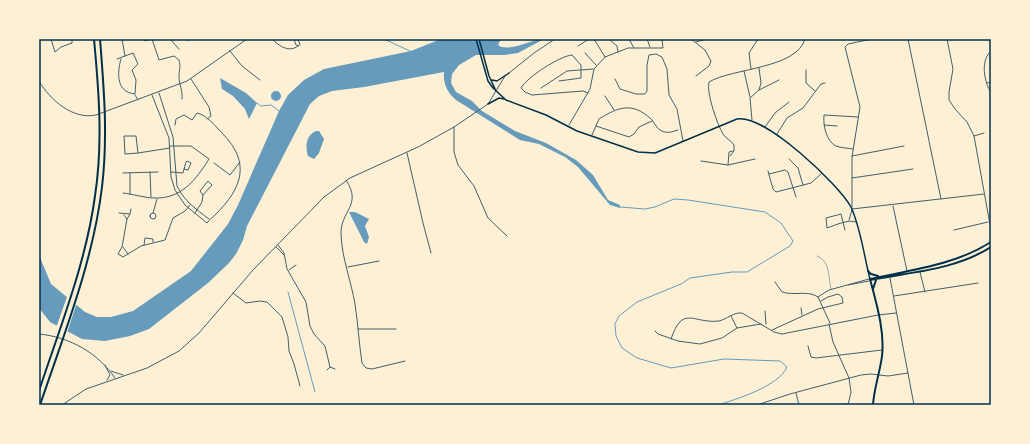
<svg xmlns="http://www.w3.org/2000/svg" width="1030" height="444" font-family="'Noto Sans',sans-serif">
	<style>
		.water { fill: #669bbc }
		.pier { fill: #fdf0d5 }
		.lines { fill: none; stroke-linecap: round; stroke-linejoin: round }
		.stream { stroke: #669bbc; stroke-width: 1 }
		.service { stroke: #3f606c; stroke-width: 0.5 }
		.minor { stroke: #3f606c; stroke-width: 1 }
		.tertiary { stroke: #3f606c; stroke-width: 1 }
		.primary { stroke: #003049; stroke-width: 1.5 }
		.trunk { stroke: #003049; stroke-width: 2 }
		.motorway { stroke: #003049; stroke-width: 2 }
		.neatline { fill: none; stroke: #003049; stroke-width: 1.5 }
	</style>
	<rect width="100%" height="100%" fill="#fdf0d5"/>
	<path class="water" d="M441,39h60l-3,6c11,8 34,-6 46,-6l-26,14 -14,2h-28l-17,10 -7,9 -1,9 5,9 16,9 10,10 33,20 31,12 30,17 17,15 15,25 12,5v3l-10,-3 -32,-38 -13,-10 -26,-13 -19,-4 -64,-40c-9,-8 -13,-16 -12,-28l-80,15 -32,4 -13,5 -9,8 -63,122 -4,14 -7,14 -7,9 -21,20 -59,46 -19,7 -25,5 -23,-2 -32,-17 -11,-14v-53l12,29 34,28 12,5h14l22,-6 58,-40 37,-47 10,-19 41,-94 9,-16 16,-15 20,-11 87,-18z
		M220,78l26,15 11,10 -8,16 -4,-10 -12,-13 -11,-7z
		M271 96a5 5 0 1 1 10 0a5 5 0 1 1-10 0Z
		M316,131h3l5,8 -5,14 -5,6 -6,-3c-3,-9 -2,-21 8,-25z
		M349,212h6l14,7 -4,7 4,11 -2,7 -3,-2z"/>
	<path class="pier" d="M68,294l9,8 -10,31 -11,-5z"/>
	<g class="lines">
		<path class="stream" d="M384,39l28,13
			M257,103l4,3 10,-1 8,6
			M620,207l25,2 10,-2 19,-8 14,1 77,12 16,11 12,18 -3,5 -43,26h-15l-42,6 -9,6 -44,18 -18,14 -4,8 1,12 6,12 15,10 34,10 53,-9 56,2 7,6c-8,19 -50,32 -69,38
			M288,292l27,100"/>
		<path class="service" d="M817,256c13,5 11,19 14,33"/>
		<path class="minor" d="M51,39l4,13 6,-5 11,-4v-4
			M122,39l3,17
			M143,39l2,2 6,-2
			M152,39l7,21 15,-4 5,4c2,7 0,10 0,17 0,7 4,14 3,22
			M170,39l9,10
			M186,39l2,2
			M272,39c7,7 17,14 26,7
			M294,39l2,6 3,1
			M298,39l2,6
			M594,39l11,18
			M609,39l8,7 1,6
			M629,39l5,9
			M647,39l3,8
			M691,39l14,11 6,11 -2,5 -13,10
			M908,39l33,160
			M947,39l6,30 -4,23v8l6,9 12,13 7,14 17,94
			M696,42l10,-3
			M578,46l11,-7
			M230,51l12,15 18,14
			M991,51c-11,10 -7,30 0,42
			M585,53l11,12
			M117,59l16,-6 5,11 -6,6 4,10 -1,14c-19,-2 -18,-21 -14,-35
			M751,69l-2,-16 9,-14
			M806,70v13l9,8
			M744,71l6,26
			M191,79l18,28 2,9 -4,3
			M615,79l5,10 16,5h9l2,-3v-26l2,-10 7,-1 6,3 5,12 2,26 8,14 6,32
			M559,81l22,-3v-13l-9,-10c-12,1 -45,22 -51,33l4,4 7,3 51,-4 5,2
			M987,83l4,-1
			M541,88l26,-17 26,-2
			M759,90l2,-7 -2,-15
			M159,93l14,44 4,49c7,15 19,23 32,33
			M135,95l3,5
			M152,95l17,43 2,39 4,13 10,15 22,18c3,-4 6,-6 9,-9 26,-26 35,-51 7,-80 -7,-7 -16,-19 -26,-21l-5,7 -8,-5 -8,4 -1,6
			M605,96l9,14
			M752,120l-2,-22 9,-8 20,-10
			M569,125l21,-36 4,-20 11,-12 23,-9h35l-1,-9
			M824,125l13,1
			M596,126l33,11 5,-3 5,-7 13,-6
			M454,127v25l4,13 16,21 14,32 19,18
			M765,127l10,-14 14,-11
			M777,134l10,-16 16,-10 18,-24 4,-1
			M592,135l7,-16c19,-12 33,-17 51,-1 4,3 6,10 10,12 6,4 12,2 18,0
			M974,136l10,-3
			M853,149c-5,-1 -12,-1 -17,-3 -10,-5 -13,-21 -12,-31l34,2
			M138,153l-13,1 -1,-18h12l2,17 32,-5
			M407,153l16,70 8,30
			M730,156l4,-5v-6c-3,-5 -8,-6 -11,-11 -6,-10 -17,-42 -14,-52 23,-14 88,-13 96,-43
			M852,156l52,-10
			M789,159l9,9 5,17
			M701,161l27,4 27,-6
			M214,163l16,12 10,-13
			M728,165l1,-13 4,-1
			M768,171l5,18 3,3 35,-9 10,-9
			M150,172l1,25
			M171,172l12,1 3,-11 1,-1 4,2 -3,7 -4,-1
			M123,173l35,-1
			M130,173v21
			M769,174l16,-4 3,2 8,25
			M852,178l61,-9
			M346,180c17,26 -6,30 -5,55 1,23 10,46 14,69 3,20 4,39 7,59l4,5 6,1 33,-8
			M123,193c9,1 23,5 31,5 27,1 41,-17 55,-39l-18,-13h-21
			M893,206l14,65
			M852,207v-50l8,-50 -15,-60 3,-3 24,-5
			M852,209l132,-15
			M119,213l11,1 -3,5 -5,28 -4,7 5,3 18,-11 24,-6 8,-22 12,-7 5,-6
			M153,213l4,-14
			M195,213l7,-11 1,-7 -3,-4 8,-10 4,4 -9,10
			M150 216a3 3 0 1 1 6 0a3 3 0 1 1-6 0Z
			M130,214l1,-5
			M124,215l3,4
			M849,220l3,-10
			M845,230l-4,-16 -15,4 1,10c9,-3 21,-9 29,-6
			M954,230l34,-8
			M144,245l1,-7 8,1v3
			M278,245l6,8 3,16 19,33 4,24 4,8 11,12 5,21
			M123,247l5,7
			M276,247l8,8
			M348,267l31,-6
			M289,270l7,-5
			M920,272l5,20
			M890,278l24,127
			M775,282l7,10c12,4 26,-2 36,5l12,26
			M848,285l21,-4
			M233,293l13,10 14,-2 7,1 15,15 6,20 1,14 5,13 6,22
			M894,296l84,-13
			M818,297l11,-7 40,-11
			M801,308l1,7
			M765,311l1,13
			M731,316l6,12 24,-4
			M829,324l4,18 16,36 2,14 -3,13
			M358,329h38
			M772,330l46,-21 25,-6 -1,-6 -4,-3 -10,3 -7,4
			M655,331l3,3 20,7 22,3 22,-6 15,-10
			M671,339c12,-35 22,-15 48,-18 8,-2 15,-9 23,-8l32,19 8,2 96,-19 18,-2
			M808,346l3,11 5,1 66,-8
			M327,370l3,-3 5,2
			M796,393l3,12
			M757,405l33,-11 71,-19 10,-1 17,2 20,-3
			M834,405l13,-1"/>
		<path class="tertiary" d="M509,73l25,-20 21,-14
			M39,81c11,19 34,39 57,34l91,-34 60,-42
			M39,334c31,3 59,19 76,44
			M105,365l5,10 -3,5
			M111,371l12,4
			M62,405l24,-16 61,-21 32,-17 20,-18 54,-63 71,-73 26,-19 68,-31 36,-20 34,-23 17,-28"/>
		<path class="primary" d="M476,39l12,42 5,7 13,12 40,15 31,16 61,21 17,1 82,-34c28,-5 101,65 114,88 10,22 13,49 19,72
			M479,39l10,37 7,15
			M492,80l5,1 12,-8
			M488,104l11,-6 5,1"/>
		<path class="trunk" d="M868,271l3,3 7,2
			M870,280c41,-8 85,-10 121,-33
			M873,289l3,-9
			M873,405c1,-17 7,-33 9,-49 3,-25 -6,-54 -12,-77 41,-9 85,-14 121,-37"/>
		<path class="motorway" d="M39,391c21,-64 47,-128 56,-195 8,-52 4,-104 -1,-157
			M40,405c24,-71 53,-143 62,-218 6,-50 2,-98 -2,-148"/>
	</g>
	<rect width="1030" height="444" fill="none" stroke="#fdf0d5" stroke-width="80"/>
	<rect x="40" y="40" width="950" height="364" class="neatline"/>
</svg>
